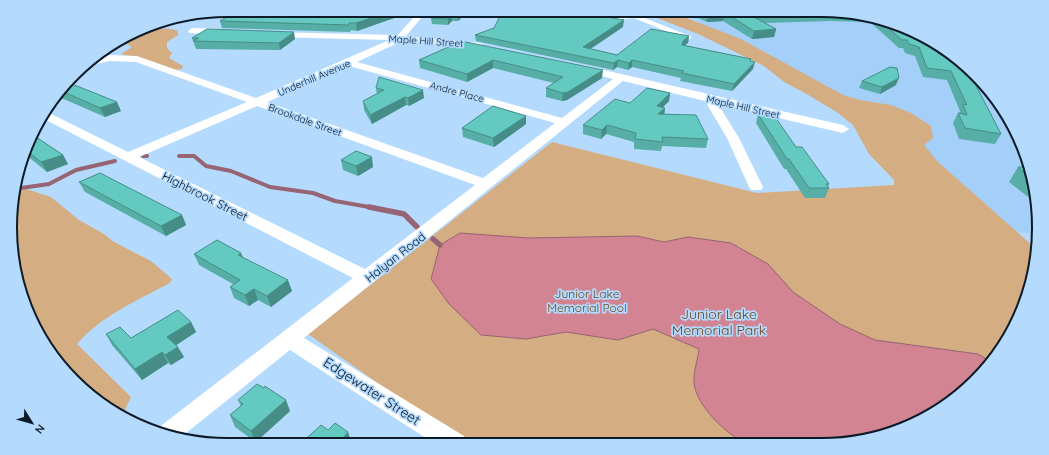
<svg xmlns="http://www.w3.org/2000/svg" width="1049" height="455" font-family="Quicksand,sans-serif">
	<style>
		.built { fill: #a3cff9 }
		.green { fill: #d5ad82 }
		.water { fill: #d28493; stroke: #976473 }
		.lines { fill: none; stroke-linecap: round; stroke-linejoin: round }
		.stream-far1 { stroke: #976473; stroke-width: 4 }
		.stream { stroke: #976473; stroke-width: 5.5 }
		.minor { fill: #fff; fill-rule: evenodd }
		.tertiary { fill: #fff; fill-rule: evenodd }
		.wall { fill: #56aea6 }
		.shaded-wall { fill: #468d87 }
		.building { fill: #64cac1; stroke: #468d87 }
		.labels { text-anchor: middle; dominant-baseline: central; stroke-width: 3.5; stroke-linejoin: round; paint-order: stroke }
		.far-street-label { font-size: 10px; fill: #0d1b28; stroke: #b4dafe }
		.street-label { font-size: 12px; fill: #0d1b28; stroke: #b4dafe }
		.park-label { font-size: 12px; fill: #6b471c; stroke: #b4dafe }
		.near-park-label { font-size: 14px; fill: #6b471c; stroke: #b4dafe }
		.near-street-label { font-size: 14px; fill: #0d1b28; stroke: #b4dafe }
		.rim { fill: none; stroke: #0d1b28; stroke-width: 2 }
	</style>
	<rect width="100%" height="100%" fill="#b4dafe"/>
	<path class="built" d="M654,10h168l70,12 73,42 52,68 22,82 -3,19 -75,-4 -74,-92 -161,-100 -48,-26 -15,2z"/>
	<path class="green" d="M679,15l62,24 102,56 17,5 31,5 20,8 20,13 2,12 -9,7 14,17 96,85 -7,51 -25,51 -48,51 -49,28 -55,15 -386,1 -156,-110 244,-192 205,51 137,-8v-5l-25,-26 -16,-29 -15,-12 -33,-20 -21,-11 -20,-16 -66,-32 -41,-16z
		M147,28l25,1 6,2v4l-11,7v6l5,5 -3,5 14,8 -1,3 -7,1 -54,-16 11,-7 -7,-4v-3z
		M14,185l37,12 28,23 25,14 10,8 37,19 21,18 -2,4c-32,17 -69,33 -93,61l54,53 -6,13 -5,2 -36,-21 -45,-55 -25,-66z"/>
	<path class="water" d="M460,233l69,5 108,-2 27,6 24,-5 43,6 37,21 25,28 47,32 35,16 103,14 12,7 -36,39 -49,28 -55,15h-105c-19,-9 -49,-38 -51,-60 -1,-10 4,-24 5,-34l-46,-20 -35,11 -52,-8 -40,7 -45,-4 -32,-31 -18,-25 9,-34z"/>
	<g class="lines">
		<path class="stream-far1" d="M143,156h4
			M179,156h15l12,10 25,5 39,16 43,6 22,8 40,7
			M14,189l35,-5 27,-14 39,-9"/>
		<path class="stream" d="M369,207l35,7 13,13
			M433,239l7,6"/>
		<path class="minor" d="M420,10h8l-22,26 74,7 5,3 -5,3 -78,-8 -45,21 205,56 51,-39 -35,-9 -1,-2 5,-3 261,60 6,4 -6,4 -125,-29 21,34 24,49 -2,3h-10l-2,-3 -22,-49 -22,-37 -82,-20 -319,257 160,98 3,8h-32l-145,-94 -109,87 -26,-5 3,-4 195,-150 -313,-161 5,-6 2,1 81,40 119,-50 -111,-40 -26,-1 -29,6 10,-7 19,-5 27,1 119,42 133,-58 -116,-3 -4,-3 1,-2 128,3zM349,66l206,57 -72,55 -216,-76zM257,106l218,79 -110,84 -226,-112z
			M614,10h11l67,27 -4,3 -3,-1z
			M192,28l32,1 4,3 -4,3 -35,-2 -1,-2z"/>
		<path class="tertiary" d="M430,10c15,0 99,-2 105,5l-5,3 -95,-5z
			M657,10h42l-5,3 -70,6h-55l-5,-3 5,-3h55z"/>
	</g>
	<path class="wall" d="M417,10l-60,21 -6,-1 -1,2 -128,-4 -2,-7z
		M462,10l1,6 -5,5h-6l-4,4 -16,-1 -1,-6z
		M543,10h37l-3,1z
		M693,10h129l70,12 73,42 36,70 -6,10 -36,-5 -6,-16 5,-10h1l1,-2 -13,-31 -24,-3 -8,-21 -10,-3 -2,-5h-4l-29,-26 -41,-1 -64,2 11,6 -2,8 -22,2 -29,-18 -16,1 -15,-7z
		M623,27l-33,22 27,6 72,-19 -1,7 -4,2 67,14v2l2,8 -21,22 -52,-10 1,-3 -49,-11 -4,3 -11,-3 -4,3 -137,-29 -1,-6z
		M192,38l103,1 -15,11 -84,-1z
		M455,44l147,34 -35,22 -5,1 -16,-4v-9l8,-5 -61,-15 -26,14 -47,-14 -1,-8z
		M862,81l34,4 -16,9 -21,-6z
		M69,83l52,28 -16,6 -39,-17 -9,-3z
		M376,88l48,10 -15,8 -3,-1 -34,19 -8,-14 -1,-9 14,-7z
		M670,93l-1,8 -6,6 2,1 -1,7 44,24 -2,9 -44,-2 -1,5 -27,-2v-7l-28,-8 -5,5 -18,-5v-9l47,-22z
		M758,114l38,33 33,37 -1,3 1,1 -4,10h-20l-19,-29h-2l-28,-46z
		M526,116v8l-32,23 -31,-10 -1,-9z
		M33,135l30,20 5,9 -21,8 -21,-17z
		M341,160l32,7 -15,9 -15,-6z
		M1018,167h8l10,36 -27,-21z
		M79,182l103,33 4,10 -20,11 -81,-44z
		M194,254l49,4 49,33 -21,16 -13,-7 -9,6 -15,-8 -4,-11 3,-3 -34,-19z
		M191,322l5,10 -20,13 8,12 -13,8 -3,-2 -26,17 -30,-35 -6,-11 25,4z
		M238,400l52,11 -30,27 -7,2 -18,-13 -5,-12 11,-9z"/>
	<path class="shaded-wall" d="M396,10h21l-60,21 -1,-8z
		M462,10l1,6 -5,5 -1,-6z
		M725,13l-2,8 -16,1 1,-8z
		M451,15l1,6 -4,4v-6z
		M624,20l-1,7 -40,27v-7z
		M776,29l-2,8 -22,2 2,-8z
		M294,32l1,7 -15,11 -1,-7z
		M689,36l-1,7 -7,5 2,-7z
		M493,60v8l-26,14v-8z
		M618,60l-1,7 -4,3 1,-7z
		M632,60v7l-4,3 1,-7z
		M755,62l-2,7 -21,22 2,-7z
		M603,70l-1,8 -35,22 -5,1 1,-8z
		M899,78l-3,7 -16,9 2,-7z
		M423,90l1,8 -15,8 -1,-8z
		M670,93l-1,8 -13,13 1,-8z
		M405,97l1,8 -34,19 -2,-9z
		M117,102l4,9 -16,6 -5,-9z
		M665,108l-1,8 -6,-2z
		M526,116v8l-32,23 -1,-9z
		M607,125l-1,9 -5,5 1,-9z
		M63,155l5,9 -21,8 -6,-10z
		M372,157l1,10 -15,9 -2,-10z
		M182,215l4,10 -20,11 -5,-10z
		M241,253l5,11 -8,-9z
		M288,280l4,11 -21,16 -4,-11z
		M254,289l4,11 -9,6 -4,-11z
		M191,322l5,10 -24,16 -5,-11z
		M178,347l6,10 -13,8 -6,-10z
		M162,352l6,11 -26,17 -7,-11z
		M286,400l4,11 -34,31 -5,-11z
		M348,432l4,12 -1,1h-7l-2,-6z"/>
	<path class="building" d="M239,10h157l-40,13h-7v2l-129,-4z
		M437,10h25l-5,5h-6l-3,4 -17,-1z
		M700,10h122l22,4 -13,-1 -79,3 24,13 -22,2 -29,-18 -17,1z
		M502,12l87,2 35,6 -41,27 34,8 34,-26 38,7 -6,5 -1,4 69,14 -1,2 5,1 -21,22 -52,-11 2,-2 -52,-11 -3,3 -11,-3 -4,3 -139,-28 19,-7z
		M878,19l14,3 73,42 36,70 -36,-6 -7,-15 9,2 -4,-11 4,1 -16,-34 -24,-3 -8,-21 -10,-3 -2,-4h-5z
		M207,29l87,3 -15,11 -86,-2 6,-3h-7z
		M461,41l142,29 -35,22 -5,1 -17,-5 17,-11 -70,-17 -26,14 -48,-14 36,-16h3z
		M890,67l7,1 2,10 -17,9 -20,-6z
		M379,77l44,13 -15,8 -3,-1 -35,18 -7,-14 21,-11 -8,-2z
		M69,83l8,3 40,16 -17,6 -38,-17z
		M647,88l23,5 -13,13 8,2 -7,6 38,1 12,24 -46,-2 1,5 -28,-3 1,-6 -29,-8 -5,5 -19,-5 32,-26 15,4z
		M493,106l33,10 -33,22 -31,-10z
		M758,114h15l23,33h6l27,37h-3l3,4h-20l-20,-29h-2z
		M33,135l30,20 -22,7 -14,-11z
		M356,151l16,6 -16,9 -15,-6z
		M1018,167h8l2,9z
		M100,173l82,42 -21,11 -82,-44z
		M217,240l24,13 -3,2 50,25 -21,16 -13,-7 -9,6 -15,-8 10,-7 -46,-26z
		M178,310l13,12 -24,15 11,10 -13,8 -3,-3 -27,17 -29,-35 14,-7 11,11z
		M257,384l7,4 1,-2 21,14 -35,31 -21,-16 13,-11 -5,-4z
		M335,423l13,9 -6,7 8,6h-51l22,-20 7,5z
		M257,436l13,9h-23z"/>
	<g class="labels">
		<g class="far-street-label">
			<text transform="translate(426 41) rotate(4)">Maple Hill Street</text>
			<text transform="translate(314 78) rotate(-23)">Underhill Avenue</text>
			<text transform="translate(457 92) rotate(15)">Andre Place</text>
			<text transform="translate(743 107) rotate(13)">Maple Hill Street</text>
			<text transform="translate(305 120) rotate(20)">Brookdale Street</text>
		</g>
		<g class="street-label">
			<text transform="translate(205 196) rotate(27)">Highbrook Street</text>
			<text transform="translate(395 257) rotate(-38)">Halyan Road</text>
		</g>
		<g class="park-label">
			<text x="587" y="293">Junior Lake<tspan x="587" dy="14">Memorial Pool</tspan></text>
		</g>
		<g class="near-park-label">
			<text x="719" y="314">Junior Lake<tspan x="719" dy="16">Memorial Park</tspan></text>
		</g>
		<g class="near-street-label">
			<text transform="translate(372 391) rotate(33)">Edgewater Street</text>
		</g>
	</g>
	<path d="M0 0H1049V455H0ZM227 17H822A210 210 0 0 1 1032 227V228A210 210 0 0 1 822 438H227A210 210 0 0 1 17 228V227A210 210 0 0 1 227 17Z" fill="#b4dafe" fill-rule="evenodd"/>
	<path class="rim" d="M227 17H822A210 210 0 0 1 1032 227V228A210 210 0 0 1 822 438H227A210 210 0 0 1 17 228V227A210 210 0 0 1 227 17Z"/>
	<g transform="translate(32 423) rotate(127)" stroke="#b4dafe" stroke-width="3" paint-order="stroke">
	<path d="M0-3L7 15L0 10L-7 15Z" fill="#0d1b28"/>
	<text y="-6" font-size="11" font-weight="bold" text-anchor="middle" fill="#0d1b28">N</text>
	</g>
</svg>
